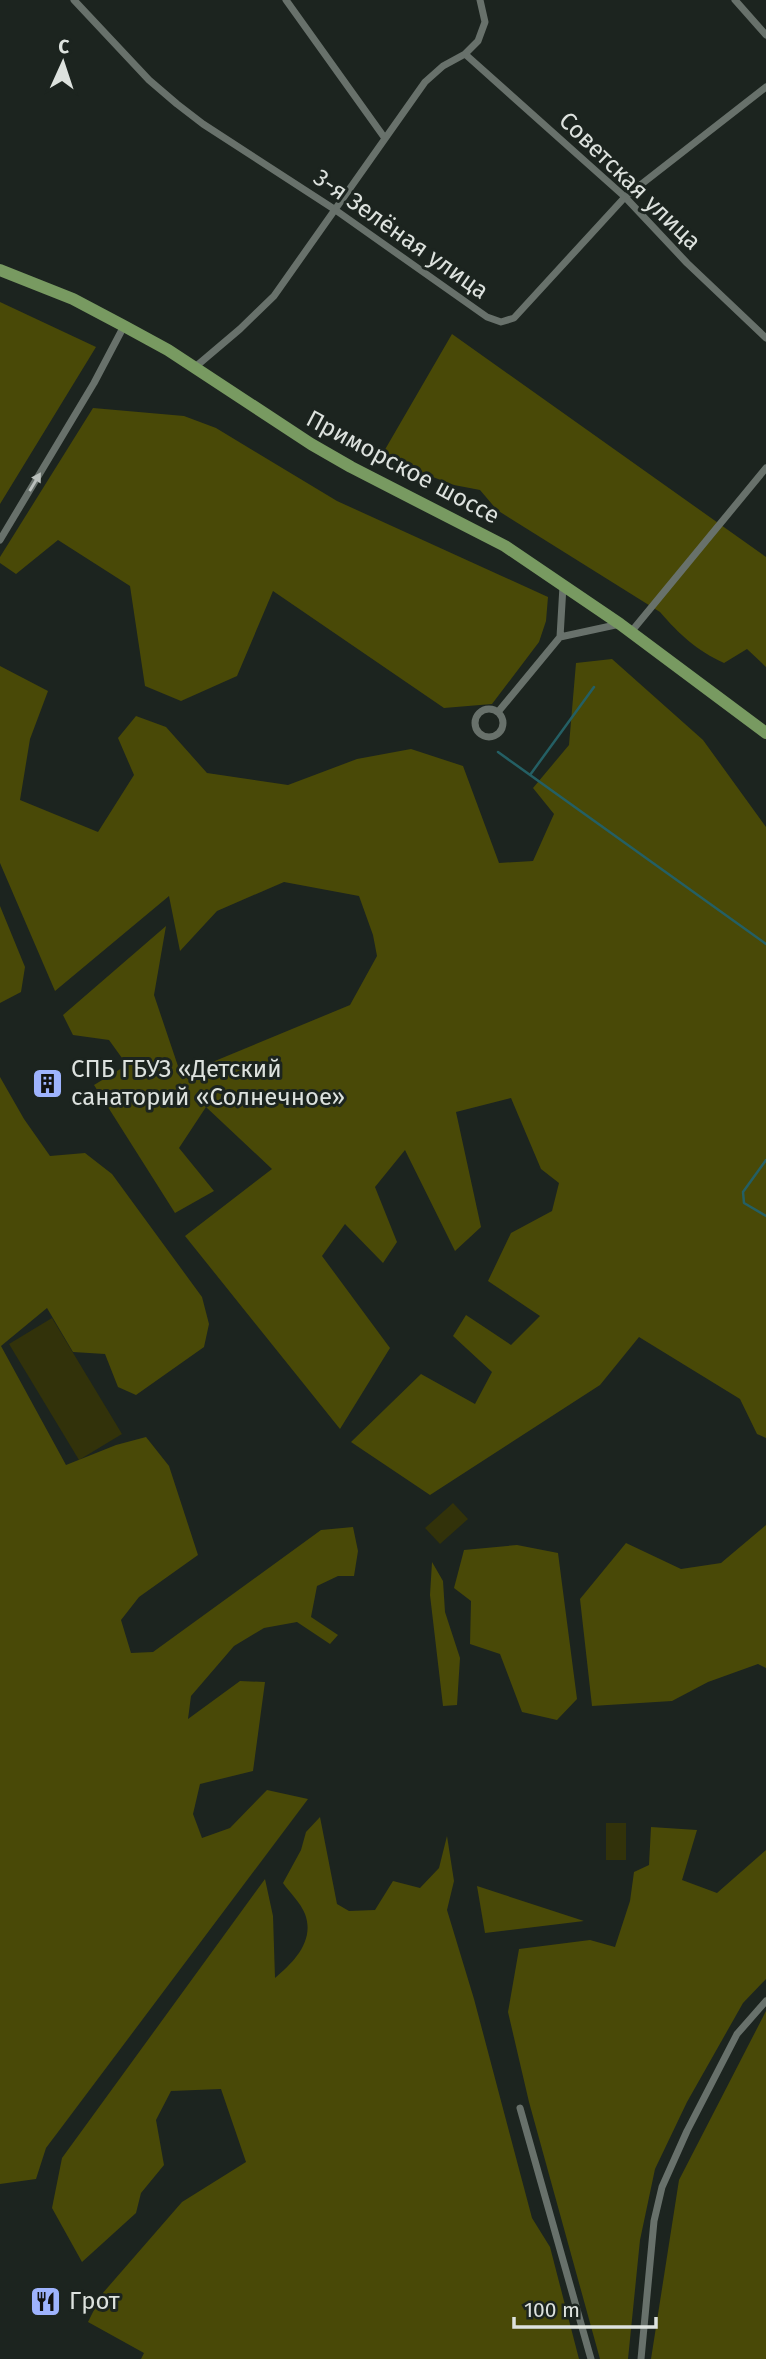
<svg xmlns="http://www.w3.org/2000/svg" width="766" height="2359" font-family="'Fira Sans',sans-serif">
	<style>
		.green { fill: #32320a }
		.forest { fill: #494907 }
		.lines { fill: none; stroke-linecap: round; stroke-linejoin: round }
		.stream { stroke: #245f64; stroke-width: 2.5 }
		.street { stroke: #68716b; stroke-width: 7 }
		.primary { stroke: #789a61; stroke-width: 12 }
		.oneway { fill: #bac0bc }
		.labels { text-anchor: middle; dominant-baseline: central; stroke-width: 6; stroke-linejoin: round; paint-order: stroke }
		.street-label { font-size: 24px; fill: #dde2de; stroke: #1c241f }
		.poi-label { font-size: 24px; fill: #dde2de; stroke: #1c241f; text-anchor: start }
	</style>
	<rect width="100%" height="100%" fill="#1c241f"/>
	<path class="green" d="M52,1318l70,116 -43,26 -70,-116z
		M453,1503l15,16 -28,25 -15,-16z
		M606,1823h20v37h-20z"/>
	<path class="forest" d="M0,302l96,45 -96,157z
		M452,334l314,223v110l-19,-18 -23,14c-28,-13 -44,-28 -64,-51l-163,-102 -17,-20 -26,-5 -58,-22 -13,-10z
		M93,408l91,8 32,12 121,73 211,96 -2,24 -7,21 -47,62 -48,4 -171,-117 -36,85 -56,25 -36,-15 -15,-100 -72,-46 -42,34 -16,-11v-6z
		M612,659l91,81 63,87v611l-9,-4 -17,-35 -101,-62 -39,48 -170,110 -79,-53 70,-68 54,30 17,-32 -39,-36 13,-21 45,30 29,-29 -52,-35 23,-48 41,-22 7,-28 -18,-14 -30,-71 -55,14 25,115 -26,24 -50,-101 -30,37 22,55 -14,21 -38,-39 -23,32 68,92 -50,81 -155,-193 87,-67 -66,-62 -27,41 35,43 -39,22 -81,-128 33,-20 -18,-25 -36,-5 -10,-20 103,-89 -12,69 27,80 169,-70 27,-49 -4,-21 -14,-39 -75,-14 -67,29 -37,40 -11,-55 -114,95 -55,-128v-197l48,25 -18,48 -10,61 78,32 36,-57 -16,-37 18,-22 30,11 41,46 81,12 69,-26 54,-10 52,17 36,97 34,-2 21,-47 -21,-26 36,-43 7,-82z
		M0,906l25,61 -4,25 -21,11z
		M0,1077l24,42 26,37 35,-3 27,21 90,123 7,27 -5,23 -68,48 -18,-8 -13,-33 -32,-2 -26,-44 -46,38 65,119 50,-20 30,-8 23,29 29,89 -59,42 -18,23 10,33 22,-1 168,-122 32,-3 5,24 -4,25h-16l-21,10 -6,31 27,18 -8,9 -33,-22 -33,6 -30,18 -43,50 -3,23 52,-38 25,1 -12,89 -53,13 -7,30 9,24 28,-10 37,-38 41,9 -262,349 -10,31 -36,5z
		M766,1525v143l-8,-4 -50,18 -36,19 -80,5 -12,-107 46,-56 55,26 40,-6z
		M517,1545l41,8 19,146 -20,21 -35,-8 -22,-58 -30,-10 1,-43 -17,-13 10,-38z
		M432,1562l11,19 2,31 15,46 -3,47 -14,1 -13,-111z
		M320,1817l17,87 12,7 26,-1 18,-29 27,7 19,-20 8,-32 7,45 -7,29 27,89 58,219 18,29 29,112h-438l3,-6 -56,-31 14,-28 80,-92 64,-40 -25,-73 -50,2 -15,29 8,45 -23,28 -5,20 -54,49 -30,-54 10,-50 203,-279 8,37 2,62c19,-16 40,-37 30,-64 -4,-11 -16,-22 -22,-31l18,-33 5,-18z
		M651,1827l46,3 -15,50 35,13 49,-43v129l-23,24 -56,99 -32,67 -15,71 -12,119h-28l-71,-257 -21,-90 11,-63 71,-9 25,7 15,-46 4,-29 15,-7z
		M477,1886l107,35 -99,12z
		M766,2011v348h-115l28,-179z"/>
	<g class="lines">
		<path class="stream" d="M498,752l268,192
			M530,775l64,-88
			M766,1160l-23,32 1,11 22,13"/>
		<path class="street" d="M74,0l75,80 28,24 26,20 131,85 153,108 14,5 13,-4 111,-121 141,-110
			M286,0l98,137
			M735,0l31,35
			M465,54l160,143 62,66 79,75
			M194,368l46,-39 34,-33 151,-214 18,-16 22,-12 13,-13 7,-19 -5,-22
			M0,540l94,-157 30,-57
			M631,632l135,-164
			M560,637l60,-13
			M475 723a14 14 0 1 1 28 0a14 14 0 1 1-28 0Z
			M498,712l62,-75 3,-51
			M520,2108l71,251
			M641,2359l13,-138 8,-34 25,-56 50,-97 29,-33"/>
		<path class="primary" d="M0,270l73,29 51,27 44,24 143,94 40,23 154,79 115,78 146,109"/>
	</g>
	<defs><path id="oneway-solid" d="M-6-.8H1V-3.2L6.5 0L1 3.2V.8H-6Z" transform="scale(1.75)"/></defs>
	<use class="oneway" href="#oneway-solid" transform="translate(35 482) rotate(-59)"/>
	<defs>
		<symbol id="building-square" viewBox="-11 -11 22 22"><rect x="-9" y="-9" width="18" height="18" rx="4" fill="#9eb3fd" stroke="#1c241f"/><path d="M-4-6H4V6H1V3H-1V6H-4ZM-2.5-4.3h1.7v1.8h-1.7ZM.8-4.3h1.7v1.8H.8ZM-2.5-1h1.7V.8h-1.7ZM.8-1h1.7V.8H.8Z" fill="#111"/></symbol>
		<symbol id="restaurant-square" viewBox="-11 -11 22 22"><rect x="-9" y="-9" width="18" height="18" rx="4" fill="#9eb3fd" stroke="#1c241f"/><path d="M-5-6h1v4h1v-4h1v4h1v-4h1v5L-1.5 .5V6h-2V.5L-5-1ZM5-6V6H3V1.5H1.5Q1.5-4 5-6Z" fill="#111"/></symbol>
	</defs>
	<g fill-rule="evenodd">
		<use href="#building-square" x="30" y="1066" width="35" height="35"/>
		<use href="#restaurant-square" x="28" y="2284" width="35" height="35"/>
	</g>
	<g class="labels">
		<g class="street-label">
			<text transform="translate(630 181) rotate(44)">Советская улица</text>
			<text transform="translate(401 234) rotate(35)">3-я Зелёная улица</text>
			<text transform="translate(403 467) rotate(28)">Приморское шоссе</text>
		</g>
		<g class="poi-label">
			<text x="71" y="1069">СПБ ГБУЗ «Детский<tspan x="71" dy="28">санаторий «Солнечное»</tspan></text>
			<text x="69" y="2301">Грот</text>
		</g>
	</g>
	<g transform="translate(63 63) rotate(3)" stroke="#1c241f" stroke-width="5" paint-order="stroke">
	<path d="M0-5L12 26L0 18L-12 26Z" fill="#dde2de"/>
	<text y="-10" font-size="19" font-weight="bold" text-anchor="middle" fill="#dde2de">С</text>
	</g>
	<path d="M514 2317v10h142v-10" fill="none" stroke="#dde2de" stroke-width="3.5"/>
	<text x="524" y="2317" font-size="21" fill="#dde2de" stroke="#1c241f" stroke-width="5" paint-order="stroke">100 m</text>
</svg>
